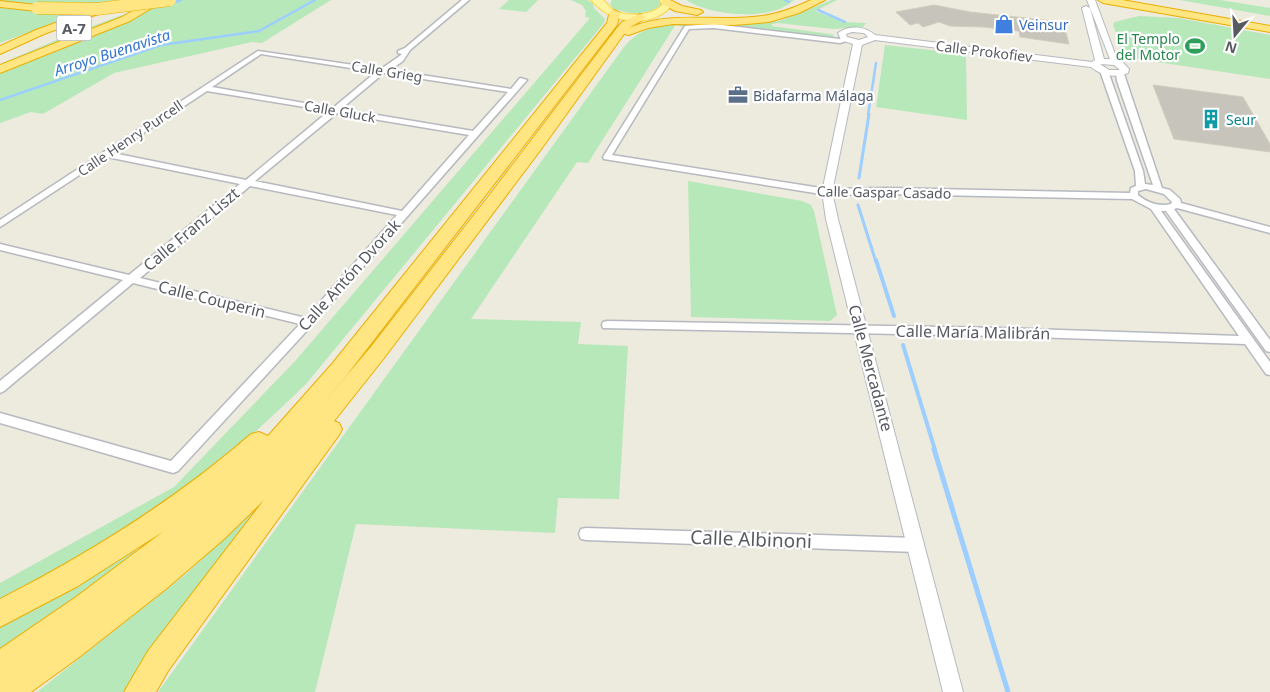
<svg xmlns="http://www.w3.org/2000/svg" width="1270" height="692" font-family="'Noto Sans',sans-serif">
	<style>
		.green { fill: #b7e8ba }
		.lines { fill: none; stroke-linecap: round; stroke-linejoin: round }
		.stream-far3 { stroke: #9cceff; stroke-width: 2.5 }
		.stream-far2 { stroke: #9cceff; stroke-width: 3 }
		.stream-far1 { stroke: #9cceff; stroke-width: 4 }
		.stream { stroke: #9cceff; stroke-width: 5 }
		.building { fill: #c7c4bb; stroke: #d2ccbc }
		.minor-casing { stroke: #b6b9bf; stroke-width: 3 }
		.tertiary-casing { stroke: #b6b9bf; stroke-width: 2 }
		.primary-casing { stroke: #ffd545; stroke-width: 2 }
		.motorway-casing { stroke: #ebae00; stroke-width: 2 }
		.minor { fill: #fff; fill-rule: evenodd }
		.tertiary { fill: #fff; fill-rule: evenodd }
		.primary { fill: #fff5a1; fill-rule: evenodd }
		.motorway { fill: #ffe683; fill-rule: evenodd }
		.motorway-bridge-casing { stroke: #ebae00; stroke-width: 13; stroke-linecap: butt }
		.motorway-bridge { stroke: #ffe683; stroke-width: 12 }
		.labels { text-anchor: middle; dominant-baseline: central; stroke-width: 4.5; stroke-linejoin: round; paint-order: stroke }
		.far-shop-label { font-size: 14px; fill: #366cbe; stroke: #fff; text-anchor: start }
		.far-leisure-label { font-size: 14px; fill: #27864d; stroke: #fff; text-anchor: end }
		.far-street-label { font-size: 14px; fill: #575b61; stroke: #fff }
		.far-service-label { font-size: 14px; fill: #4e5e75; stroke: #fff; text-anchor: start }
		.far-culture-label { font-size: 14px; fill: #0d838f; stroke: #fff; text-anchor: start }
		.shield { fill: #fff; stroke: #898c90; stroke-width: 1 }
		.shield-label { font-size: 15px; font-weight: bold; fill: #575b61 }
		.far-water-label { font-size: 15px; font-style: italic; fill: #3476cd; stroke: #fff }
		.street-label { font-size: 16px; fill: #575b61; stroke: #fff }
		.near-street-label { font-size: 19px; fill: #575b61; stroke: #fff }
	</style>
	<rect width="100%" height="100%" fill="#edeade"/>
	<path class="green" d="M0,0h114l-114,43v-35l34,2z
		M162,0h169l-69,43 -10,-1 -138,31 -71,41 -12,-2 -31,11v-59l61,-26z
		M509,0h29l-12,12 -27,-3z
		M571,0h16l6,3 1,5 11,11 -1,4 -298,361c-58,56 -118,111 -187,153 -39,24 -79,45 -119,67v-21l174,-96 122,-127 294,-342 -5,-1 1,-6 -4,-6z
		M612,0h48l2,4 -4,6 -24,4 -21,-5 -3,-5z
		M686,0h108c-23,22 -83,16 -108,0z
		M832,0h5l-22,11 28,11 23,1 -3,4 -30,2 -55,-6 -6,1v2l58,8 4,1 -1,2 -121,-13h37l30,-3z
		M1180,0h40l50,8v8z
		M1139,16l40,2 91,17v44l-146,-22 -11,-33 2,-2z
		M670,22l19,2 -7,3 -6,-3 -88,139 -11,-1 -106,157 110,3 -3,22 50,2 -9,153 -61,-1 -3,35 -199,-9 -41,168h-157l466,-645c13,-15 26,-20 46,-25z
		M885,45l81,9 1,66 -91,-13z
		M688,181l114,20 9,4 3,6 23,104 -7,6 -139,-4z
		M266,500l-137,192h-92l149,-118z
		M128,550l11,1 -57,43 -82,57v-24l97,-55z"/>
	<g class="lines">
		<path class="stream-far3" d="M785,0l4,2
			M173,3l8,-3
			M818,10l27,12
			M0,100l161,-55 98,-14 56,-31
			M868,115l8,-52"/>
		<path class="stream-far2" d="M859,178l10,-64
			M858,205l18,57"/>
		<path class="stream-far1" d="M876,260l18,56
			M903,345l32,105"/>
		<path class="stream" d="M934,449l74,243"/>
	</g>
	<path class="building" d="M934,5l36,7 93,10 6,22 -49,-7 -1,-6 -36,-4 -33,-1 -11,-4 -16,5 -5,-4 -8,2 -14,-13z
		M1153,85l90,12 27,47v8l-96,-13z"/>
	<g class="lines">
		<defs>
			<path id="minor" d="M462,0h7l-59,50 -7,11 -13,9 121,19 9,-11 7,2 -215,245 -134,146 -5,2 -173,-50v-10l171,48 129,-137 -167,-41 -129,108 -4,2v-12l123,-101 -123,-30v-6l129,31 111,-91 -133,-27 -107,70v-7l258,-169 123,18 20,-14 1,-1 -4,-1v-2l7,-3zM261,54l115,18 -43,36 -121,-21zM384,73l124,19 -35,39 -132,-22zM207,91l122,20 -83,69 -133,-27zM337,113l132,22 -67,76 -147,-30zM250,186l147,29 -91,103 -166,-40z
				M714,24l126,15 7,-1 3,2 -10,3 -126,-15 -25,1 -77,126 215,34 59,-1 244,5 1,-5 5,-2 -1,-15 -35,-100 1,-2 7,2 35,100 2,13 8,1 -36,-104 -1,-8 7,-2 39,117 8,2 10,9 1,4 89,24v6l-93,-25 -3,1 96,131v12l-4,-1 -100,-140h-5l109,151v13l-4,-1 -21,-30 -245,-8 -397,-8 -1,-3 1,-3 4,-1 393,7 239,8 -88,-127 -19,-10 -246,-5 -59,1 -223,-36 -1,-2 82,-131zM1146,189l18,5 8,8 -1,2c-12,3 -23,-1 -33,-9v-4z
				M586,528l330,10 5,2 2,5 -2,5 -5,2 -330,-12 -5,-1 -2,-5 2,-5z"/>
			<path id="tertiary" d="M1087,0h8l20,54 14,15 -1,4c-13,5 -26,3 -37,-6l-216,-27 -13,5 -30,147 6,27 125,473h-20l-117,-473 -4,-27 31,-148 -12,-4 -3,-7c11,-8 27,-7 37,2l217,27 3,-2 -13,-52 4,-2 4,2 14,51h6zM852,32l12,1 4,4 -9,3 -12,-3 -1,-3zM1100,64l14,1 6,5h-11z"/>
			<path id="primary" d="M591,0h12c3,3 5,6 9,9 13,8 39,8 50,-4l-2,-5h10l2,5c-14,19 -47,20 -66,8 -5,-3 -11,-9 -15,-13z"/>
			<path id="motorway" d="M152,0h13l-35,21 -130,52v-8l122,-48z
				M662,0h8l12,6 19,4 2,2 -6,3 -22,-4 -13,-7z
				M811,0h14l-26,13 -30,9 -35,3 -61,-1 -25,4 -19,7 -5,-1 -82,114 -158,210 -50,63 5,2 3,6 -3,6 -171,236 -12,21h-32l24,-41 116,-151 -40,39 -57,49 -89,70 -47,34h-31v-43l76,-52 88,-66 -86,55 -78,41v-28c90,-46 174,-98 251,-165l8,-2 9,4 64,-72 275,-341 3,-12 4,-1 6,3 -3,12 -271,351 -32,38 56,-66 118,-151 129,-169 5,-6 18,-8 6,3 -2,2 -15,9c40,-17 81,-7 123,-11 21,-1 40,-8 59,-17z
				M1098,0h24l148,26v6l-167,-29z
				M0,1l37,4 5,3 -5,3 -37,-4z
				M113,2l4,1 1,2 -1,2 -73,27 -44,20v-8l36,-16z"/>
		</defs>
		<use href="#minor" class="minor-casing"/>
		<use href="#tertiary" class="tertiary-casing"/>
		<use href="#primary" class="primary-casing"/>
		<use href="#motorway" class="motorway-casing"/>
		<use href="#minor" class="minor"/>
		<use href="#tertiary" class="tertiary"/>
		<use href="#primary" class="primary"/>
		<use href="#motorway" class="motorway"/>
		<defs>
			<path id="motorway-bridge" d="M37,8l60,1 73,-9"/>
		</defs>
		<use href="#motorway-bridge" class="motorway-bridge-casing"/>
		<use href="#motorway-bridge" class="motorway-bridge"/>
	</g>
	<defs>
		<symbol id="shop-bare" viewBox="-9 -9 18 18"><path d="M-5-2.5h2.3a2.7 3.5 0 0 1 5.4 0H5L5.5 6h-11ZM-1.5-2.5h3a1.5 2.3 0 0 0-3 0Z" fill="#3f7fe0" stroke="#fff" stroke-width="2.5" paint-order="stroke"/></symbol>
		<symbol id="stadium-bare" viewBox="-9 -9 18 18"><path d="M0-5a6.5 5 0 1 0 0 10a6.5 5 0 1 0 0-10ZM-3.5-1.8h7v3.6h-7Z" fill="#2e9e5b" stroke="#fff" stroke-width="2.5" paint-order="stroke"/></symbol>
		<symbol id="office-bare" viewBox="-9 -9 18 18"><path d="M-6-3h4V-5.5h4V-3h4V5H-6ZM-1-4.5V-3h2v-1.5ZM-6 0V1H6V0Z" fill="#5c6f8a" stroke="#fff" stroke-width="2.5" paint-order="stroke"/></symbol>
		<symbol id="building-bare" viewBox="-9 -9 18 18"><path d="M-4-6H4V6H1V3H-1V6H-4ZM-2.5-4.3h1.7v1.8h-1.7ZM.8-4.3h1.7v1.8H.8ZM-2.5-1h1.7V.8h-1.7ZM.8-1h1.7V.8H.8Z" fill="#0f9aa8" stroke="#fff" stroke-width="2.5" paint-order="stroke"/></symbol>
	</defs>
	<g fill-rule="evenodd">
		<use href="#shop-bare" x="990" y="10" width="28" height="28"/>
		<use href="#stadium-bare" x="1181" y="32" width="28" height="28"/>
		<use href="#office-bare" x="724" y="81" width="28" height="28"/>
		<use href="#building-bare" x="1197" y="105" width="28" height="28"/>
	</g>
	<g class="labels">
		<g class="far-shop-label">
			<text x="1019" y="24">Veinsur</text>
		</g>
		<g class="far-leisure-label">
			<text x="1180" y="38">El Templo<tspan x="1180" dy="16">del Motor</tspan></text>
		</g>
		<g class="far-street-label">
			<text transform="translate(984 51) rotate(7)">Calle Prokofiev</text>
			<text transform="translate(387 71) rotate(9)">Calle Grieg</text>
			<text transform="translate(340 111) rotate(10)">Calle Gluck</text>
			<text transform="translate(130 138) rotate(-34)">Calle Henry Purcell</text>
			<text transform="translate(884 192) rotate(1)">Calle Gaspar Casado</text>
		</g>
		<g class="far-service-label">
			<text x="753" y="95">Bidafarma Málaga</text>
		</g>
		<g class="far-culture-label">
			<text x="1226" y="119">Seur</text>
		</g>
		<rect class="shield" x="56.5" y="15.5" width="35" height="25" rx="4"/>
		<g class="shield-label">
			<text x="74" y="28">A-7</text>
		</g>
		<g class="far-water-label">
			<text transform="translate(112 52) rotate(-18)">Arroyo Buenavista</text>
		</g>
		<g class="street-label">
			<text transform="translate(191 229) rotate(-40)">Calle Franz Liszt</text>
			<text transform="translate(349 275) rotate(-48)">Calle Antón Dvorak</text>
			<text transform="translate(212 299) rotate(14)">Calle Couperin</text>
			<text transform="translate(973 332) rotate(1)">Calle María Malibrán</text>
			<text transform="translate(871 368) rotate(75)">Calle Mercadante</text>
		</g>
		<g class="near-street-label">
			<text transform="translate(751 539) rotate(2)">Calle Albinoni</text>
		</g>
	</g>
	<g transform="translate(1235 35) rotate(198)" stroke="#ffffff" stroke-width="4" paint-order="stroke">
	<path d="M0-4L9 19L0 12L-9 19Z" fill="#575b61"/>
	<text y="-8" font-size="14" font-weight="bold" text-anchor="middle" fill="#575b61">N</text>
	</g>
</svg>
